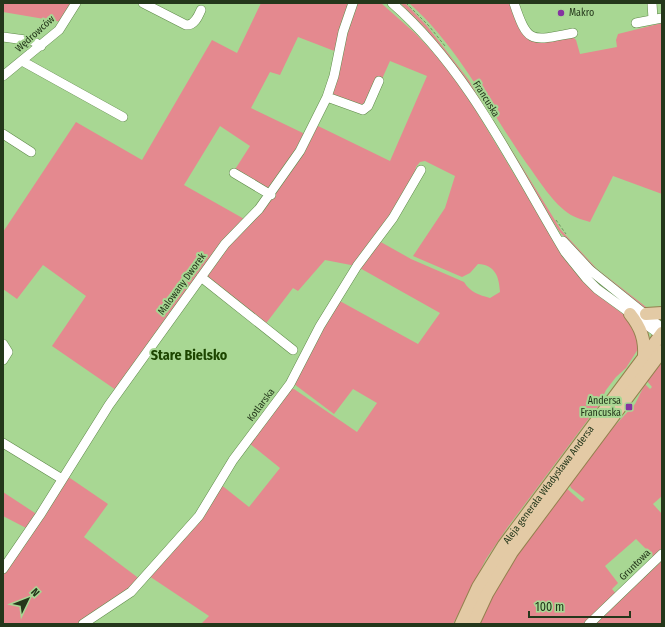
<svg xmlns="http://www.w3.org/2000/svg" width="665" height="627" font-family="'Fira Sans Condensed',sans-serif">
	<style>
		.green { fill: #e4898f }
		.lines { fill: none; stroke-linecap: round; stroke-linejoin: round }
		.minor-casing { stroke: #5e8949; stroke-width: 10 }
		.major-casing { stroke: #94804e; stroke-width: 14 }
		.path { stroke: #709360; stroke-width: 1; stroke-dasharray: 3 2; stroke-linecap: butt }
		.minor { stroke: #fff; stroke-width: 9 }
		.major { stroke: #e3caa5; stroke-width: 12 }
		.poi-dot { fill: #8533a1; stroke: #a8d793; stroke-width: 1.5 }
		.labels { text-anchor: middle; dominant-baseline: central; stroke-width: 4; stroke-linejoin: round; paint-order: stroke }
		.poi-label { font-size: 10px; fill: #24371b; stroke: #a8d793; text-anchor: start }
		.street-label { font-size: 10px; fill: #24371b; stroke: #a8d793 }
		.district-label { font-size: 14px; font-weight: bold; fill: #1d4600; stroke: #a8d793 }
	</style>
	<rect width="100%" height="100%" fill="#a8d793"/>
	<path class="green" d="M3,3h70l-11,19 -59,-10z
		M261,3h89l-13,49 -39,-15 -18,38 -10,-3 -19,36 56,27 -39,54 -34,-18 16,-25 -30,-20 -36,59 62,35 -130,170 -64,-44 34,-50 -43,-31 -26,34 -14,-10v-57l73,-110 66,38 70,-120 25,13z
		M355,3h26l35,31 30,32 20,28 96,160 45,48 24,18 7,24v5l-12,19 -10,9 -10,13 -7,15 -92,123 -21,31 -33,65h-252l8,-8 -60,-40 71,-92 29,23 31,-39 -31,-25 42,-54h3l63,43 20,-29 -24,-14 -19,25 -40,-30 44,-84 80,44 22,-31 -82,-46 21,-26 32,18 53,23c6,10 15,13 26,16l10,-6c-1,-16 -5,-27 -22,-28l-8,9 -8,4 -49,-21 32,-48 10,-32 -30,-15 -5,1 -4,5 -3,15 -57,84 -31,-6 -27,31 -5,-3 -29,38 -58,-49 110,-152 74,36 37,-85 -37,-15 -8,18 -19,28 -31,-12z
		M400,3l6,1 21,22 41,53 93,151 36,39 53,41h-4l-41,-31 -46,-48 -104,-165 -30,-38z
		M409,3h102l14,32 48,2 3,3 4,14 37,-7 -1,-7 2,-6 44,-11v171l-49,-18 -23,46c-6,-2 -14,-4 -19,-7 -18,-11 -32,-35 -44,-51 -38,-54 -68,-117 -118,-161z
		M662,361v135l-9,8 9,10v37l-7,7 -19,-19 -31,27 13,17 -6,6 5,6 -30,29h-110l31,-58 57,-79 17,15 3,-3 -14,-11 -2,-5 39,-50 27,-29 10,-20 5,5 2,-2 -5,-6z
		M67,476l41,28 -24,33 57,43 -62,44h-76v-52z
		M3,492l35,23 -10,14 -25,-13z
		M662,556v68h-71z"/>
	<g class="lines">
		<defs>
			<path id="minor" d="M143,3l43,22c8,1 12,-8 15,-15
				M392,3c76,66 122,164 173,249l21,26 11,11 65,47
				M514,3c14,42 17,38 59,30
				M652,3l1,16
				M636,23l26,-5
				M3,37l30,4 8,5
				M22,61l101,56
				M3,76l56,-46 17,-27
				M327,97l36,13 5,-4 11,-25
				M3,134l28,18
				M234,173l37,22
				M563,241l27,29 72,58
				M201,277l92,73
				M3,344l5,8 -5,8
				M3,443l59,36
				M3,569l37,-54 69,-110 116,-161 34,-35 41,-58 27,-54 7,-21 9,-44 10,-29
				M83,624l48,-32 68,-76 34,-56 57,-76 30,-58 37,-60 36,-48 28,-48
				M589,624l73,-70"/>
			<g id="major">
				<path d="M630,314c11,14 15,25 14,43"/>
				<path d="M646,314l16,-1"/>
				<path id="s1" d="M461,624l17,-37 26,-42 158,-212"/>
				<path d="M473,624l14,-30 25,-42 150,-201"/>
			</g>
		</defs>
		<use href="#minor" class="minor-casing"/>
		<use href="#major" class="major-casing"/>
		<path class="path" d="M406,3l23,23 16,20
			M556,220l10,14"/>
		<use href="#minor" class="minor"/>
		<use href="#major" class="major"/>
	</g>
	<g class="poi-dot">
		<circle cx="561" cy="13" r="4"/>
		<rect x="625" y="403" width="8" height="8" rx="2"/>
	</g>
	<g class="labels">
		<g class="poi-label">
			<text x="569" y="13">Makro</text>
			<text x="621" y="401" text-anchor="end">Andersa<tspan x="621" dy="12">Francuska</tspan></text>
		</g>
		<g class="street-label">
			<text transform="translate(35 34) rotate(-42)">Wędrowców</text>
			<text transform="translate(486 99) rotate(58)">Francuska</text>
			<text transform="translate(182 284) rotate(-54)">Malowany Dworek</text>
			<text transform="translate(261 405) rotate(-53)">Kotlarska</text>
			<text stroke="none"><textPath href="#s1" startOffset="165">Aleja generała Władysława Andersa</textPath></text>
			<text transform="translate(635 565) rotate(-45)">Gruntowa</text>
		</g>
		<g class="district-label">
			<text x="189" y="355">Stare Bielsko</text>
		</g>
	</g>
	<rect width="665" height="627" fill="none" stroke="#24371b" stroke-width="8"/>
	<g transform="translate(28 599) rotate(47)" stroke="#a8d793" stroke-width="3" paint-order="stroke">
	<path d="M0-3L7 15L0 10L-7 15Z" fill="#24371b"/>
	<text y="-6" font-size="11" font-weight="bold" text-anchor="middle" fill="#24371b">N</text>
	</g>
	<path d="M529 611v6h101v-6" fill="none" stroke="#24371b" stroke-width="2"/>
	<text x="535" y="611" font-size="12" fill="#24371b" stroke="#a8d793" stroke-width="3" paint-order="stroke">100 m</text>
</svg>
